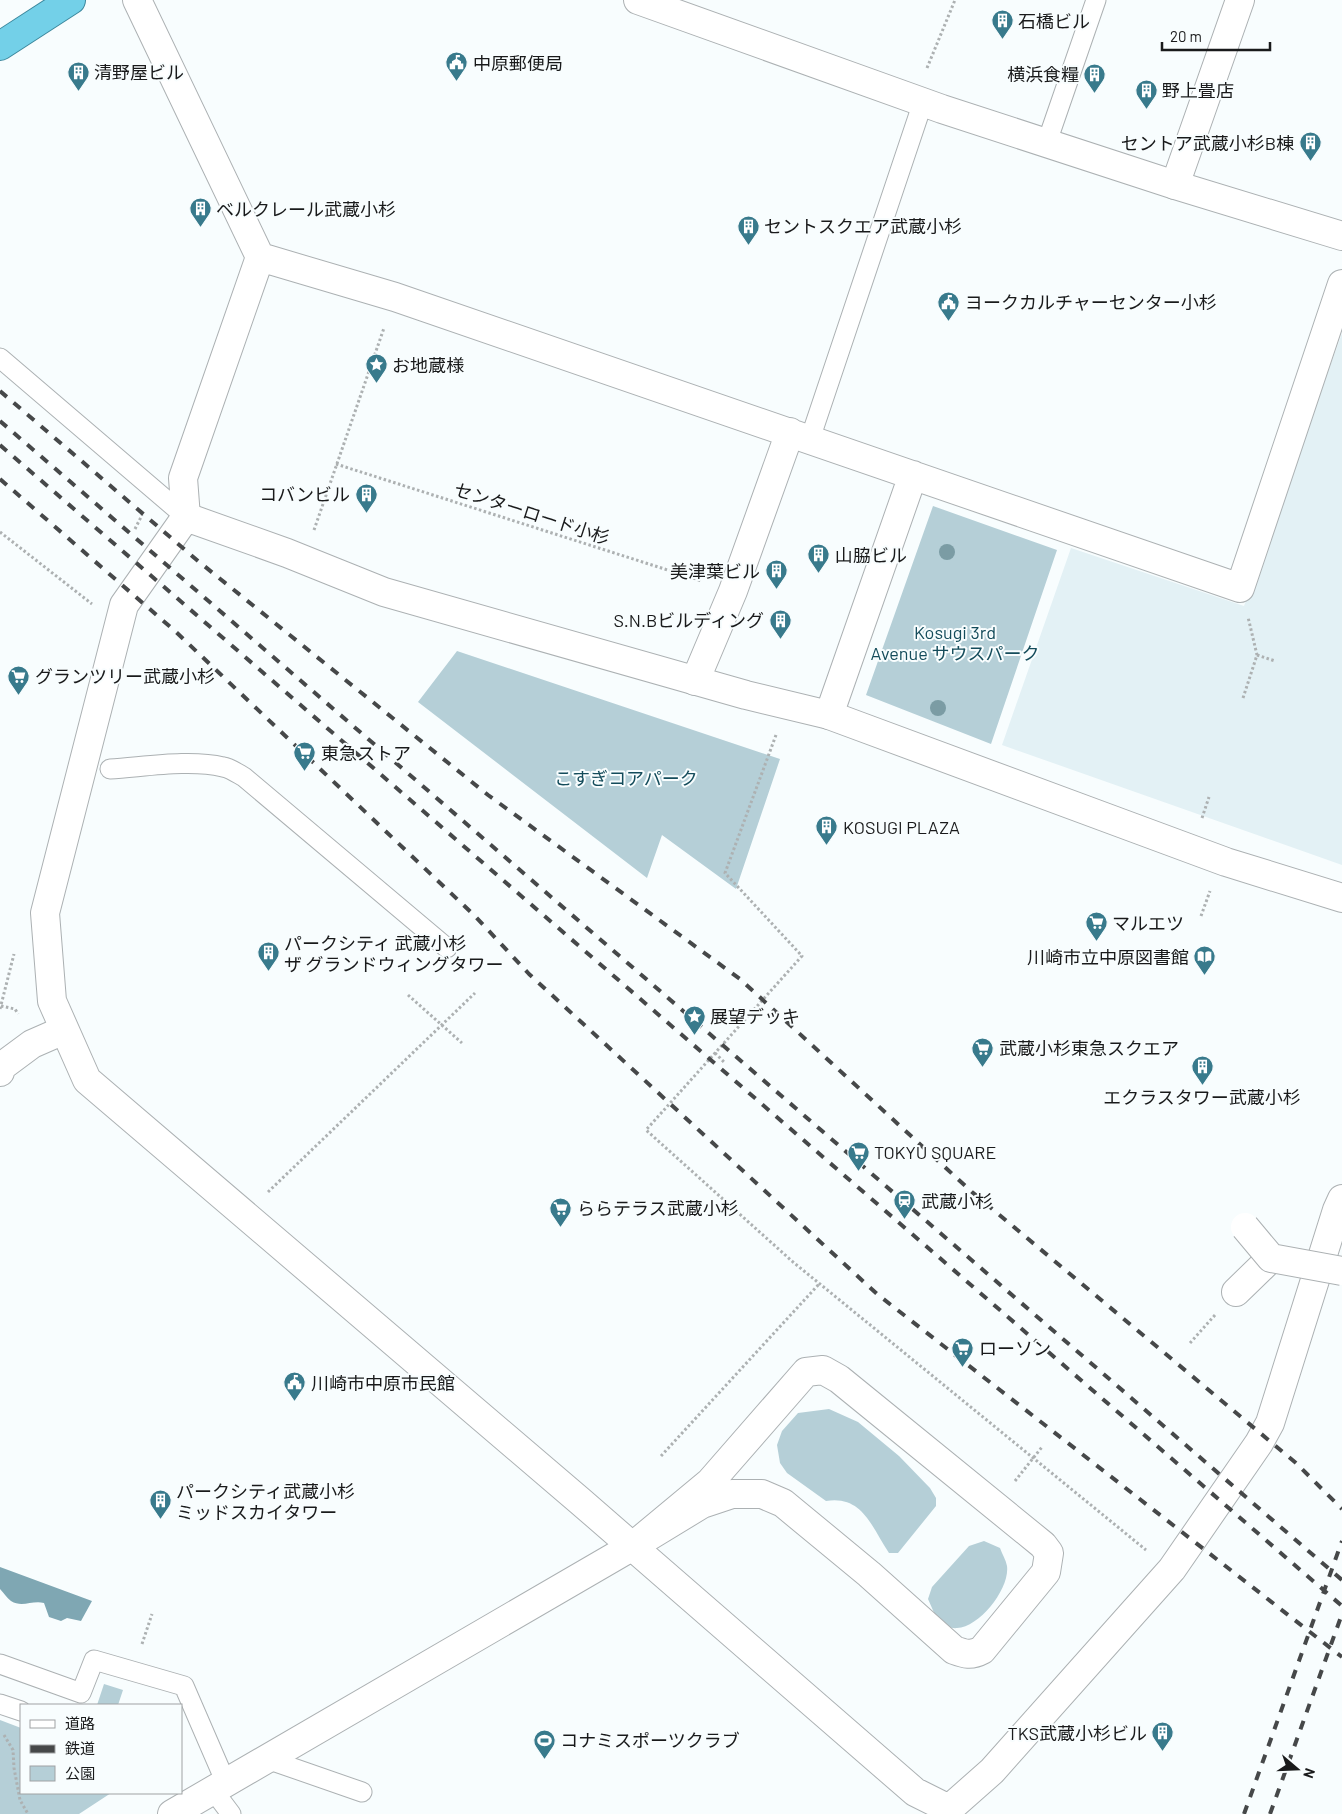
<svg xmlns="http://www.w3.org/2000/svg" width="1342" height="1814" font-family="Barlow,'Noto Sans JP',sans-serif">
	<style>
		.built { fill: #e3f1f5 }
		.green { fill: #b5cfd7 }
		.water { fill: #7fa7b3 }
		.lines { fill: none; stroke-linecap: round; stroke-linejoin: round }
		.service-casing { stroke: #acb1b3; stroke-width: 21 }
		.pedestrian-casing { stroke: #acb1b3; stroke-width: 30 }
		.minor-casing { stroke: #acb1b3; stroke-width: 30 }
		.tertiary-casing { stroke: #acb1b3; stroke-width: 30 }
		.trunk-casing { stroke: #3d889d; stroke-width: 30 }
		.path { stroke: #adb1b2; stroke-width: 3; stroke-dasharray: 2.5 2.5; stroke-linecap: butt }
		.service { stroke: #fff; stroke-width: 19 }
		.pedestrian { stroke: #fff; stroke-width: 28 }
		.minor { stroke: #fff; stroke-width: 28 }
		.tertiary { stroke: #fff; stroke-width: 28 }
		.trunk { stroke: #73d0e8; stroke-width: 28 }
		.rail { stroke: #464849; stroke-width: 4; stroke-dasharray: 9 9; stroke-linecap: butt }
		.pedestrian-bridge-casing { stroke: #acb1b3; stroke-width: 30; stroke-linecap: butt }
		.path-bridge { stroke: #adb1b2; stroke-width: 3; stroke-dasharray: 2.5 2.5; stroke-linecap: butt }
		.pedestrian-bridge { stroke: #fff; stroke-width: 28 }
		.tree { fill: #7b9ca4 }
		.labels { text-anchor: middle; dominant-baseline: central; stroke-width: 4; stroke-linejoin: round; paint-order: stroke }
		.poi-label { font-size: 18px; fill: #191a1b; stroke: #f8fdfe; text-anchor: start }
		.street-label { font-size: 18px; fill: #191a1b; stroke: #f8fdfe }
		.park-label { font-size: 18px; fill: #144c5b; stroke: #f8fdfe }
	</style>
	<rect width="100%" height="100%" fill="#f8fdfe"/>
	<path class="built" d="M1342,333v532l-340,-120 69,-197 173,58z"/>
	<path class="green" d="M933,506l124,44 -66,194 -125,-49z
		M457,651l323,108 -44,130 -74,-54 -15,43 -229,-176z
		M829,1409l29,13 41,34 31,32 6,10v8l-38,47h-9c-17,-25 -26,-58 -63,-52l-39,-28 -7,-10 -3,-18 5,-14 16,-18z
		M984,1541l16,7c2,6 6,12 7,18 3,22 -27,61 -50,62 -5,1 -13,-3 -18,-4l-11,-25 4,-12 37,-41z
		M104,1684l19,6 -5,15h-21z
		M0,1720l21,8v65h90l-32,21h-79z"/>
	<path class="water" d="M0,1567l92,34 -11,20 -14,-3 -6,3 -12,-4 -5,-14c-12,-3 -22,5 -33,-2 -4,-3 -7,-8 -11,-12z"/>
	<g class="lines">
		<defs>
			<path id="service" d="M1047,142l49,-142
				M0,358l186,159
				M810,439l113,-337
				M110,769c34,-2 80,-10 113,-2 7,1 14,6 21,10l203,171
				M0,1664l81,29 13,-33 90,26 42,97
				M0,1704l21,7
				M267,1759l95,33
				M213,1790l18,24"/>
			<path id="pedestrian" d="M1175,185l65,-185
				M1236,1292l35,-34"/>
			<path id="minor" d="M137,0l123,257 -77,221 3,39
				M260,257l135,40 845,291 102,-304
				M695,681l38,-90 57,-159
				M829,715l84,-240
				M0,1072l1,-5 31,-23 32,-14
				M823,1370l16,9 204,166 6,8 -3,19 -64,78c-11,6 -17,4 -28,0l-85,-76 -86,-71 -21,-9h-30l-30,10 -69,42 77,-64 96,-110z"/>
			<path id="tertiary" d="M638,0l304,109 233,76 167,51
				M1342,898l-116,-36 -397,-147 -83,-20 -362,-103 -97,-39 -101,-36 -62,88 -79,308 7,88 35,79 493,421 335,291 34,17 43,-38 180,-202 87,-126 11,-20 67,-213 5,-11
				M172,1814l461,-268"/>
			<path id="trunk" d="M0,46l71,-46"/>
		</defs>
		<use href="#service" class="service-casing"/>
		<use href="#pedestrian" class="pedestrian-casing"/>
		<use href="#minor" class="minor-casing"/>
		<use href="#tertiary" class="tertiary-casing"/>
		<use href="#trunk" class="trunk-casing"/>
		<path class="path" d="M927,68l28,-68
			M336,464l366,117
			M135,529l7,-14
			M314,530l70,-202
			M0,532l92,72
			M1257,655l18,6
			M1243,698l14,-43 -9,-38
			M776,735l-51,138 77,83 -156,174 147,132 353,288
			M1202,818l7,-21
			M1201,916l9,-25
			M1,1006l14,3 3,5
			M0,1009l14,-55
			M715,1053l9,9
			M268,1192l207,-199
			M1190,1343l25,-28
			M661,1456l159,-173
			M1015,1481l27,-34
			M142,1644l10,-30
			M4,1735l9,15 1,18 6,32 8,14"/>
		<use href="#service" class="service"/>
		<use href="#pedestrian" class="pedestrian"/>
		<use href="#minor" class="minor"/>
		<use href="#tertiary" class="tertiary"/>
		<use href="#trunk" class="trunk"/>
		<path class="rail" d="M0,391l198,170 290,234 252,184 232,213 324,271 46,46
			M0,421l1342,1159
			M0,445l1342,1161
			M0,479l175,152 263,250 37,35 54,58 348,320 465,363
			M1244,1814l98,-273
			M1270,1814l72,-200"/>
		<defs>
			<path id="pedestrian-bridge" d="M1245,1227l26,31 71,13"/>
		</defs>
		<use href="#pedestrian-bridge" class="pedestrian-bridge-casing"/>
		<path class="path-bridge" d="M408,995l54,48"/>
		<use href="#pedestrian-bridge" class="pedestrian-bridge"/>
	</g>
	<g class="tree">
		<circle cx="947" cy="552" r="8"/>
		<circle cx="938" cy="708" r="8"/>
	</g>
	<defs>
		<symbol id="building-pin" viewBox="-11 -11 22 30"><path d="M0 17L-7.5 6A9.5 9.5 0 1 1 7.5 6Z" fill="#387a8c" stroke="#f8fdfe"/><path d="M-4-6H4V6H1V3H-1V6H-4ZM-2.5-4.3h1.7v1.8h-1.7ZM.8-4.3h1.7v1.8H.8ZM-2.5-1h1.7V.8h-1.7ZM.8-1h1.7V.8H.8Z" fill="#fff"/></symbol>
		<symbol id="civic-pin" viewBox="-11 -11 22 30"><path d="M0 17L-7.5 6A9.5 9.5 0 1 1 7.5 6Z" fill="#387a8c" stroke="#f8fdfe"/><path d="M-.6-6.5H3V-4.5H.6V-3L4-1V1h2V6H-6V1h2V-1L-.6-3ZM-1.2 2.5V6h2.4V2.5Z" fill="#fff"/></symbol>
		<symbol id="sight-pin" viewBox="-11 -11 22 30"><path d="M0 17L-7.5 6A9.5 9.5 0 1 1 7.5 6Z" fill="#387a8c" stroke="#f8fdfe"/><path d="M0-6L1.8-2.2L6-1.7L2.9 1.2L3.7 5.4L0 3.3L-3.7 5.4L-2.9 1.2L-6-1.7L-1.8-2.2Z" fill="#fff"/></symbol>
		<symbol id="supermarket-pin" viewBox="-11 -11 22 30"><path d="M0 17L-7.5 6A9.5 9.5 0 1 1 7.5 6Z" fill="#387a8c" stroke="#f8fdfe"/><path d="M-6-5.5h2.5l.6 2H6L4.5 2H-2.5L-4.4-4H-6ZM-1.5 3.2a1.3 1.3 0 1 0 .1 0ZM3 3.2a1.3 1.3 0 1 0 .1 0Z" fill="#fff"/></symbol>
		<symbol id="library-pin" viewBox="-11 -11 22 30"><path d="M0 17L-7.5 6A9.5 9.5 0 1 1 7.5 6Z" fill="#387a8c" stroke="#f8fdfe"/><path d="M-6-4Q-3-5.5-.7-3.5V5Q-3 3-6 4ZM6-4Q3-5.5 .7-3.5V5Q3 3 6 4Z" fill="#fff"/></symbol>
		<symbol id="station-pin" viewBox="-11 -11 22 30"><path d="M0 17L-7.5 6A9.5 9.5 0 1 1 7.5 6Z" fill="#387a8c" stroke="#f8fdfe"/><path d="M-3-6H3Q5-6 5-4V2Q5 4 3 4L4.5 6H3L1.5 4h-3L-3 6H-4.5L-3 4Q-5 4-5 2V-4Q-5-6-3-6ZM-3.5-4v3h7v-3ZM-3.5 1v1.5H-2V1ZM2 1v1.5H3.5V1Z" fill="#fff"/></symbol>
		<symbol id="stadium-pin" viewBox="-11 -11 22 30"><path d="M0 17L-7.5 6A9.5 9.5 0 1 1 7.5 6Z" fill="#387a8c" stroke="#f8fdfe"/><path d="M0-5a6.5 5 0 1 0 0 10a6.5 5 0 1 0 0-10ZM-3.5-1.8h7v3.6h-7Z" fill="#fff"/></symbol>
	</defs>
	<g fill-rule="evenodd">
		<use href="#building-pin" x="990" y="8" width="25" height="34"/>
		<use href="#civic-pin" x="444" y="50" width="25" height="34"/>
		<use href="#building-pin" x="66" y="60" width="25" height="34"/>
		<use href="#building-pin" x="1082" y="62" width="25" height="34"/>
		<use href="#building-pin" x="1134" y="78" width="25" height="34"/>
		<use href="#building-pin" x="1298" y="130" width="25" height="34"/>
		<use href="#building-pin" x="188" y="196" width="25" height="34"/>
		<use href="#building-pin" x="736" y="214" width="25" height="34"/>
		<use href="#civic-pin" x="936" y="290" width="25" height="34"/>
		<use href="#sight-pin" x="364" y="352" width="25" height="34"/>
		<use href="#building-pin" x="354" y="482" width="25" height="34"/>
		<use href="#building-pin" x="806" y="542" width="25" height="34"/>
		<use href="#building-pin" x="764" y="558" width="25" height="34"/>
		<use href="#building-pin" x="768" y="608" width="25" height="34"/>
		<use href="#supermarket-pin" x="6" y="664" width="25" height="34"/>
		<use href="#supermarket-pin" x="292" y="740" width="25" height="34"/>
		<use href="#building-pin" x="814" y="814" width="25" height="34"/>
		<use href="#supermarket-pin" x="1084" y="910" width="25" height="34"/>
		<use href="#building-pin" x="256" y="940" width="25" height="34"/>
		<use href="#library-pin" x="1192" y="944" width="25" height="34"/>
		<use href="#sight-pin" x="682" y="1004" width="25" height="34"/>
		<use href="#supermarket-pin" x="970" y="1036" width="25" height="34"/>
		<use href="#building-pin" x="1190" y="1054" width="25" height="34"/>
		<use href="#supermarket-pin" x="846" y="1140" width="25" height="34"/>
		<use href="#station-pin" x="892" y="1188" width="25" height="34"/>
		<use href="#supermarket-pin" x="548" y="1196" width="25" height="34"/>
		<use href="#supermarket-pin" x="950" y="1336" width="25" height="34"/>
		<use href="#civic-pin" x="282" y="1370" width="25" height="34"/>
		<use href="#building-pin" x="148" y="1488" width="25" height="34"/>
		<use href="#building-pin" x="1150" y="1720" width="25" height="34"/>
		<use href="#stadium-pin" x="532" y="1728" width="25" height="34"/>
	</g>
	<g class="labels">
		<g class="poi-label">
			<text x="1018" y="21">石橋ビル</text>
			<text x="473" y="63">中原郵便局</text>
			<text x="94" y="72">清野屋ビル</text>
			<text x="1079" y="74" text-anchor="end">横浜食糧</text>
			<text x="1162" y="90">野上畳店</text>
			<text x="1294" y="143" text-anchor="end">セントア武蔵小杉B棟</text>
			<text x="216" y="209">ベルクレール武蔵小杉</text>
			<text x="764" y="226">セントスクエア武蔵小杉</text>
			<text x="965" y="302">ヨークカルチャーセンター小杉</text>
			<text x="392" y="365">お地蔵様</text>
			<text x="350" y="494" text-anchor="end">コバンビル</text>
			<text x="835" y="555">山脇ビル</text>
			<text x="760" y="571" text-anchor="end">美津葉ビル</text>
			<text x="764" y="620" text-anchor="end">S.N.Bビルディング</text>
			<text x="35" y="676">グランツリー武蔵小杉</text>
			<text x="321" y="753">東急ストア</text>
			<text x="843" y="827">KOSUGI PLAZA</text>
			<text x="1112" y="923">マルエツ</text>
			<text x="284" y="943">パークシティ 武蔵小杉<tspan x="284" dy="21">ザ グランドウィングタワー</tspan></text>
			<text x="1189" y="957" text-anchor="end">川崎市立中原図書館</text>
			<text x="710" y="1016">展望デッキ</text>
			<text x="999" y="1048">武蔵小杉東急スクエア</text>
			<text x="1202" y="1097" text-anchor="middle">エクラスタワー武蔵小杉</text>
			<text x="874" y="1152">TOKYU SQUARE</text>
			<text x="921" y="1201">武蔵小杉</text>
			<text x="577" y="1208">ららテラス武蔵小杉</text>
			<text x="979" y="1348">ローソン</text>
			<text x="311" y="1383">川崎市中原市民館</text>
			<text x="176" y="1491">パークシティ武蔵小杉<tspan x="176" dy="21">ミッドスカイタワー</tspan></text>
			<text x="1147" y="1733" text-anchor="end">TKS武蔵小杉ビル</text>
			<text x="560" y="1740">コナミスポーツクラブ</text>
		</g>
		<g class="street-label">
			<text transform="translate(532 513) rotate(18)">センターロード小杉</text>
		</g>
		<g class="park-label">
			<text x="955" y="632">Kosugi 3rd<tspan x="955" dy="21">Avenue サウスパーク</tspan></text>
			<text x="626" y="778">こすぎコアパーク</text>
		</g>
	</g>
	<rect x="20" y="1704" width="162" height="90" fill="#f8fdfe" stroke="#9fa2a3"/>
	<rect x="30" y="1720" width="25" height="8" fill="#ffffff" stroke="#9fa2a3"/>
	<text x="65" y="1729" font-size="15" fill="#191a1b">道路</text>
	<rect x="30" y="1745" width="25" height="8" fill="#464849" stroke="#9fa2a3"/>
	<text x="65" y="1754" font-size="15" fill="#191a1b">鉄道</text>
	<rect x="30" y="1766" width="25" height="15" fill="#b5cfd7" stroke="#9fa2a3"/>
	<text x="65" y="1779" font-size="15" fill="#191a1b">公園</text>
	<g transform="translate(1297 1769) rotate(109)" stroke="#f8fdfe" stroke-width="4" paint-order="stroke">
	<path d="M0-4L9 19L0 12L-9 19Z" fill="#191a1b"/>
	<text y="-8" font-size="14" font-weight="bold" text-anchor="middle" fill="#191a1b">N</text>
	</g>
	<path d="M1162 42v8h108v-8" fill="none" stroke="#191a1b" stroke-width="2.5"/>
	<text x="1170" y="42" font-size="15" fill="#191a1b" stroke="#f8fdfe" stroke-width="4" paint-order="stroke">20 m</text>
</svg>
